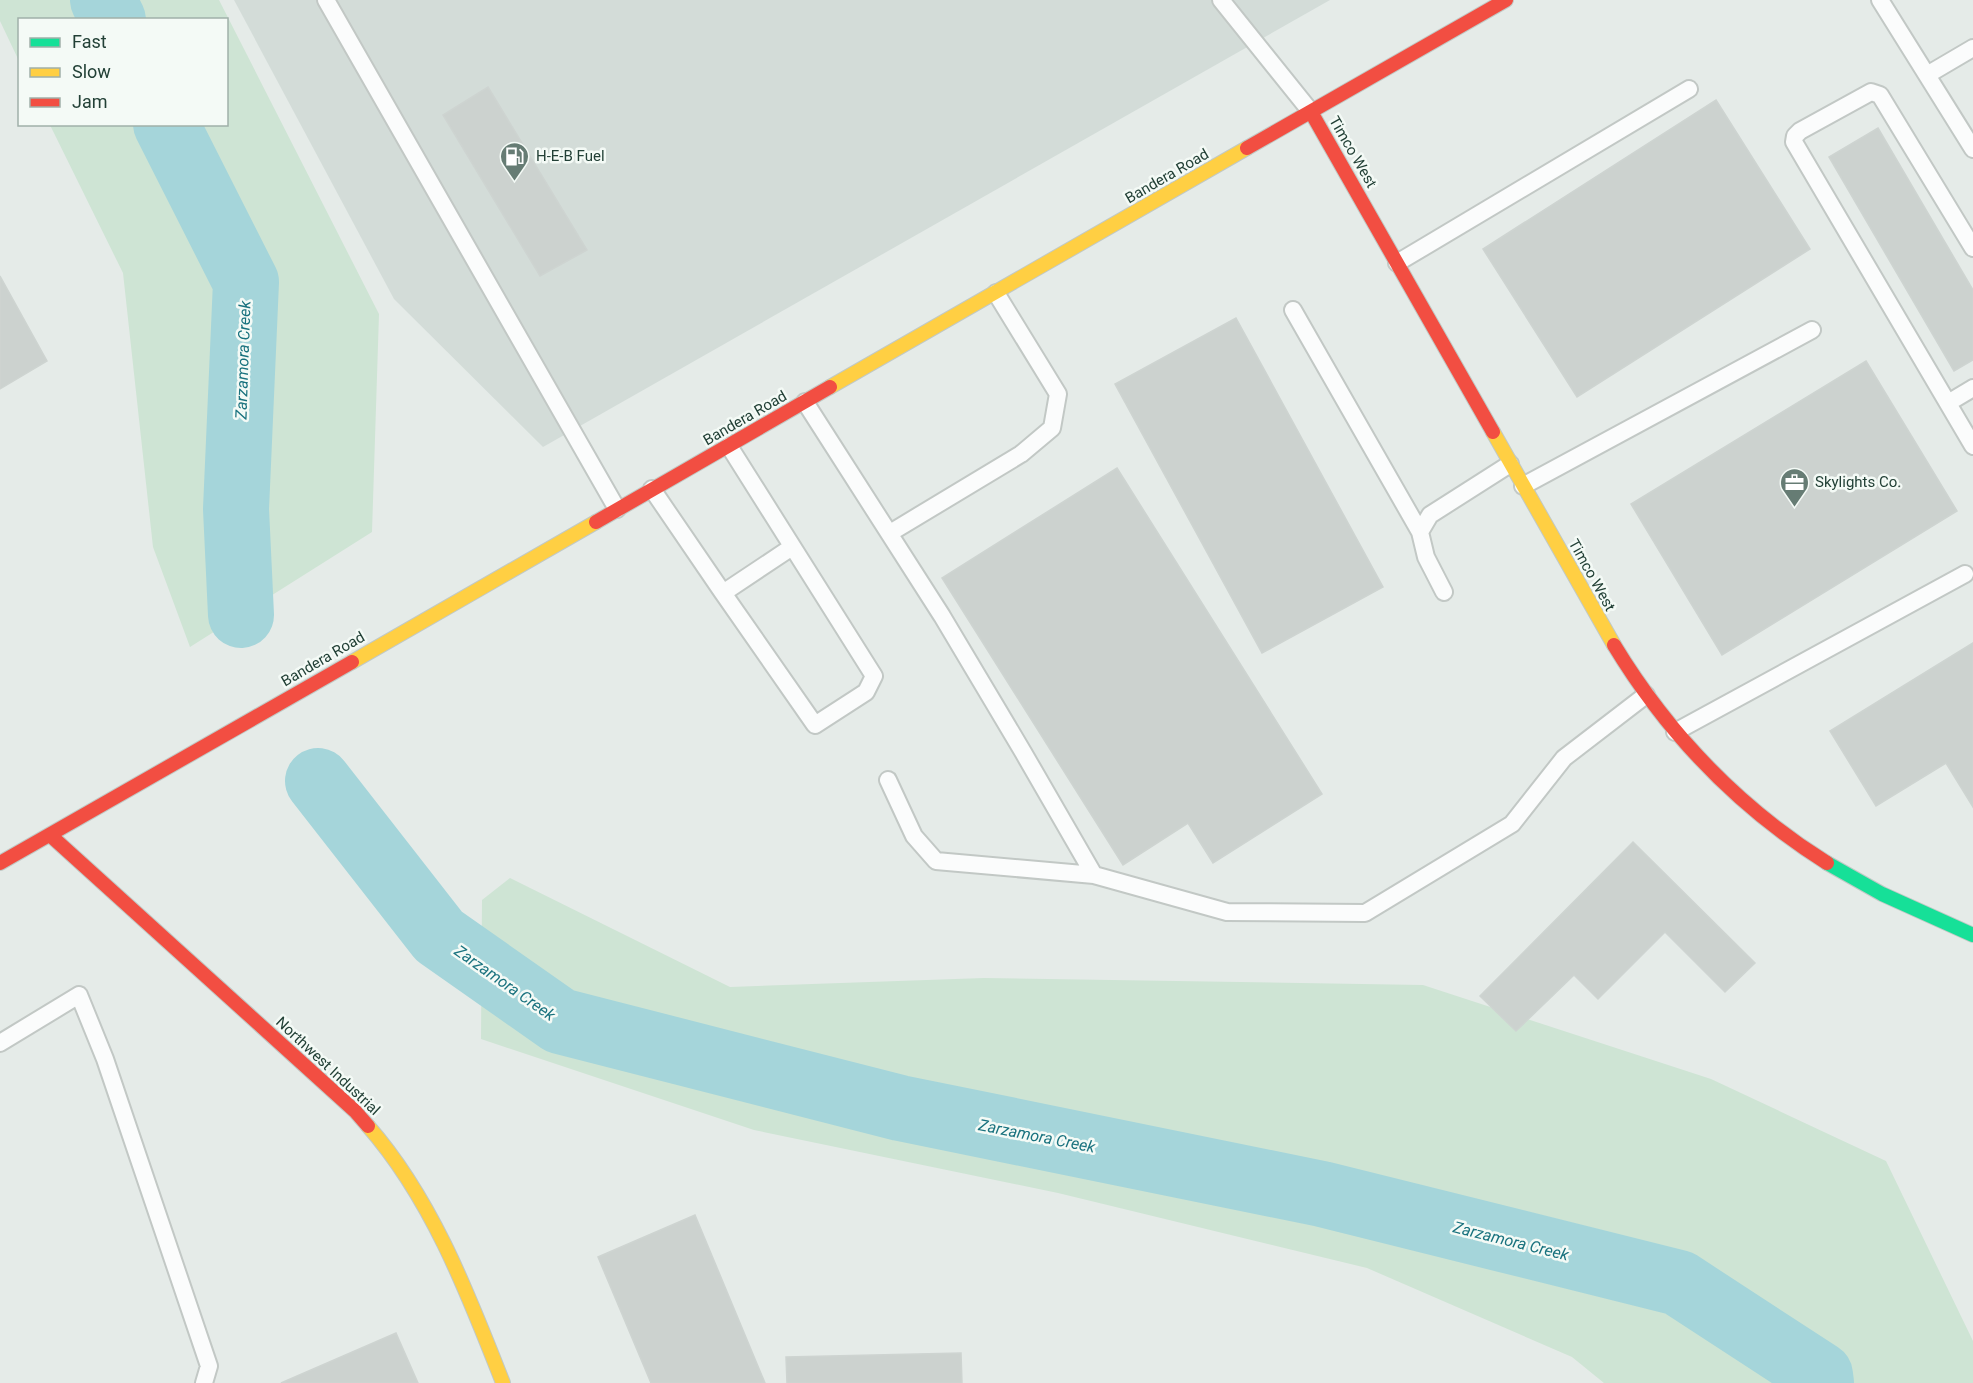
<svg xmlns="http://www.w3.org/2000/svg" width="1973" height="1383" font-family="Roboto,sans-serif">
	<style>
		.built { fill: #d3dcd8 }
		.green { fill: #cee4d4 }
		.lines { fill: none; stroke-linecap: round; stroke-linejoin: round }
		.river { stroke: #a5d5da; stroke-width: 66 }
		.building { fill: #ccd2cf; stroke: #ced4d1; stroke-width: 1.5 }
		.lane-casing { stroke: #c2c8c5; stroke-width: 20 }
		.fast-casing { stroke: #c1c9c5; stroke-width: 16 }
		.slow-casing { stroke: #c1c9c5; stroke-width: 16 }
		.jam-casing { stroke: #c1c9c5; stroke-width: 16 }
		.lane { stroke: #fbfcfc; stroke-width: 16 }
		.fast { stroke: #16e098; stroke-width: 14 }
		.slow { stroke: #ffcf43; stroke-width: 14 }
		.jam { stroke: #f24e42; stroke-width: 14 }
		.labels { text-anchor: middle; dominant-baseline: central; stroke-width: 5; stroke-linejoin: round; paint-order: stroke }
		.street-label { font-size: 15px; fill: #224036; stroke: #f4faf6 }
		.poi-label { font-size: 15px; fill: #224036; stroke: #f4faf6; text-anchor: start }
		.water-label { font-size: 16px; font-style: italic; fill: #19727e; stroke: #f4faf6 }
	</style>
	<rect width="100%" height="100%" fill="#e5ebe8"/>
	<path class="built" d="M234,0h1096l-787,447 -149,-148z"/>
	<path class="green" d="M0,0h219l160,314 -7,218 -182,115 -37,-100 -30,-274 -73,-148 176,-1v-104h-206l-1,41 -19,-40z
		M510,878l220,109 254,-9 439,7 288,94 175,82 87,180v42h-369l-32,-26 -205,-89 -309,-75 -304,-63 -273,-91 1,-139z"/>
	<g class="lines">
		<path class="river" d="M103,0l10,20
			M166,124l80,158 -10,227 5,106
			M318,781l121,155 121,85 340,87 422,86 357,89 141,92 1,8"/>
	</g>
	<path class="building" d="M488,87l99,163 -47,26 -97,-161z
		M1716,100l94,149 -233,148 -94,-148z
		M1878,128l95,162v70l-19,11 -125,-214z
		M0,276l47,85 -47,28z
		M1236,318l147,269 -121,66 -147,-269z
		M1866,361l91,150 -235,144 -91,-151z
		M1117,468l205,326 -109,69 -25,-40 -65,42 -181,-287z
		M1973,643v164l-27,-44 -70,43 -46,-75z
		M1633,842l122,121 -30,29 -60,-60 -67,67 -24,-24 -58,56 -36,-35z
		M695,1215l70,168h-114l-53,-126z
		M396,1333l22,50h-137z
		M961,1353l1,30h-175l-1,-26z"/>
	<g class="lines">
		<defs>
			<path id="lane" d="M326,0l291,509
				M1221,0l90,112
				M1880,0l93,149
				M1927,75l46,-27
				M1973,248l-93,-153 -9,-3 -71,39 -5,5 -1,6 179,304
				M1397,263l292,-174
				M1293,310l127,222
				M805,402l137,214 81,136 71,123 133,37 138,1 147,-89 52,-66 82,-63
				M1948,403l25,-15
				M1523,486l289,-156
				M652,489l71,104 69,-46
				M890,533l131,-79 31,-26 6,-34 -62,-101
				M1444,592l-18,-35 -6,-25 10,-17 80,-51
				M723,593l92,132 51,-33 8,-16 -145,-230
				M1675,732l290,-158
				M888,780l26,56 22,25 158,14
				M0,1043l79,-48 26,64 104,307 -5,17"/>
			<path id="fast" d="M1827,863l55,31 91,41"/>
			<path id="slow" d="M830,387l417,-239
				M1493,432l121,213
				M352,662l244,-140
				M368,1126c64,73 100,168 135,257"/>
			<path id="jam" d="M1311,112l182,320
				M1247,148l259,-148
				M596,522l234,-135
				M1614,645c54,89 124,162 213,218
				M50,835l305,276 13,15
				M0,863l352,-201"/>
		</defs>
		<use href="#lane" class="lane-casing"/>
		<use href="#fast" class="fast-casing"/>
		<use href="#slow" class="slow-casing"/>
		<use href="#jam" class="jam-casing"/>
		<use href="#lane" class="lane"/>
		<use href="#fast" class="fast"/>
		<use href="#slow" class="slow"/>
		<use href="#jam" class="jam"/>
	</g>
	<defs>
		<symbol id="fuel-pin" viewBox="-11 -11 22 30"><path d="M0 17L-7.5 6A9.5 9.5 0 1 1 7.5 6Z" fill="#667c74" stroke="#f4faf6"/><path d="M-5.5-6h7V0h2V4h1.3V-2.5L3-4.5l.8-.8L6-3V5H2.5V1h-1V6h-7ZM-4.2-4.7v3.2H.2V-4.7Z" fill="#fff"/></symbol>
		<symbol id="office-pin" viewBox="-11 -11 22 30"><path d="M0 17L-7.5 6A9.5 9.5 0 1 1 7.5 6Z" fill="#667c74" stroke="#f4faf6"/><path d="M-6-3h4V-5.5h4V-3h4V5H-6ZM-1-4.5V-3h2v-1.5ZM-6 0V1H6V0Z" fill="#fff"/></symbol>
	</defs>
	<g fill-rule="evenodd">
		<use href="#fuel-pin" x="498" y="140" width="33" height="45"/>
		<use href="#office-pin" x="1778" y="466" width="33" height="45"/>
	</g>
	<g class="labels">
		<g class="street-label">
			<text transform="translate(1353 152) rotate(60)">Timco West</text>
			<text transform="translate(1167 176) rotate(-30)">Bandera Road</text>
			<text transform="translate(745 418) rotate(-30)">Bandera Road</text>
			<text transform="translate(1592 575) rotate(61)">Timco West</text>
			<text transform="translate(323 659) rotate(-30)">Bandera Road</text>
			<text transform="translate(328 1066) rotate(43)">Northwest Industrial</text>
		</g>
		<g class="poi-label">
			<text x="536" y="156">H-E-B Fuel</text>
			<text x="1815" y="482">Skylights Co.</text>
		</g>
		<g class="water-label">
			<text transform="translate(243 360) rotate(-88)">Zarzamora Creek</text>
			<text transform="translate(505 983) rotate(35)">Zarzamora Creek</text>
			<text transform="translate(1037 1136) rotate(11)">Zarzamora Creek</text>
			<text transform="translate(1511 1241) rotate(14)">Zarzamora Creek</text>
		</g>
	</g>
	<rect x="18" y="18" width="210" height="108" fill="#f4faf6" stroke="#a0b0a9" stroke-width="1.5"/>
	<rect x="30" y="38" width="30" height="9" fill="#16e098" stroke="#a0b0a9" stroke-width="1.5"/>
	<text x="72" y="48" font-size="18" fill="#224036">Fast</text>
	<rect x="30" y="68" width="30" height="9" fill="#ffcf43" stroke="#a0b0a9" stroke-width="1.5"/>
	<text x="72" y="78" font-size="18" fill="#224036">Slow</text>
	<rect x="30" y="98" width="30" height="9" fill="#f24e42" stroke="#a0b0a9" stroke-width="1.5"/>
	<text x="72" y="108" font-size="18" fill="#224036">Jam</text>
</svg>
